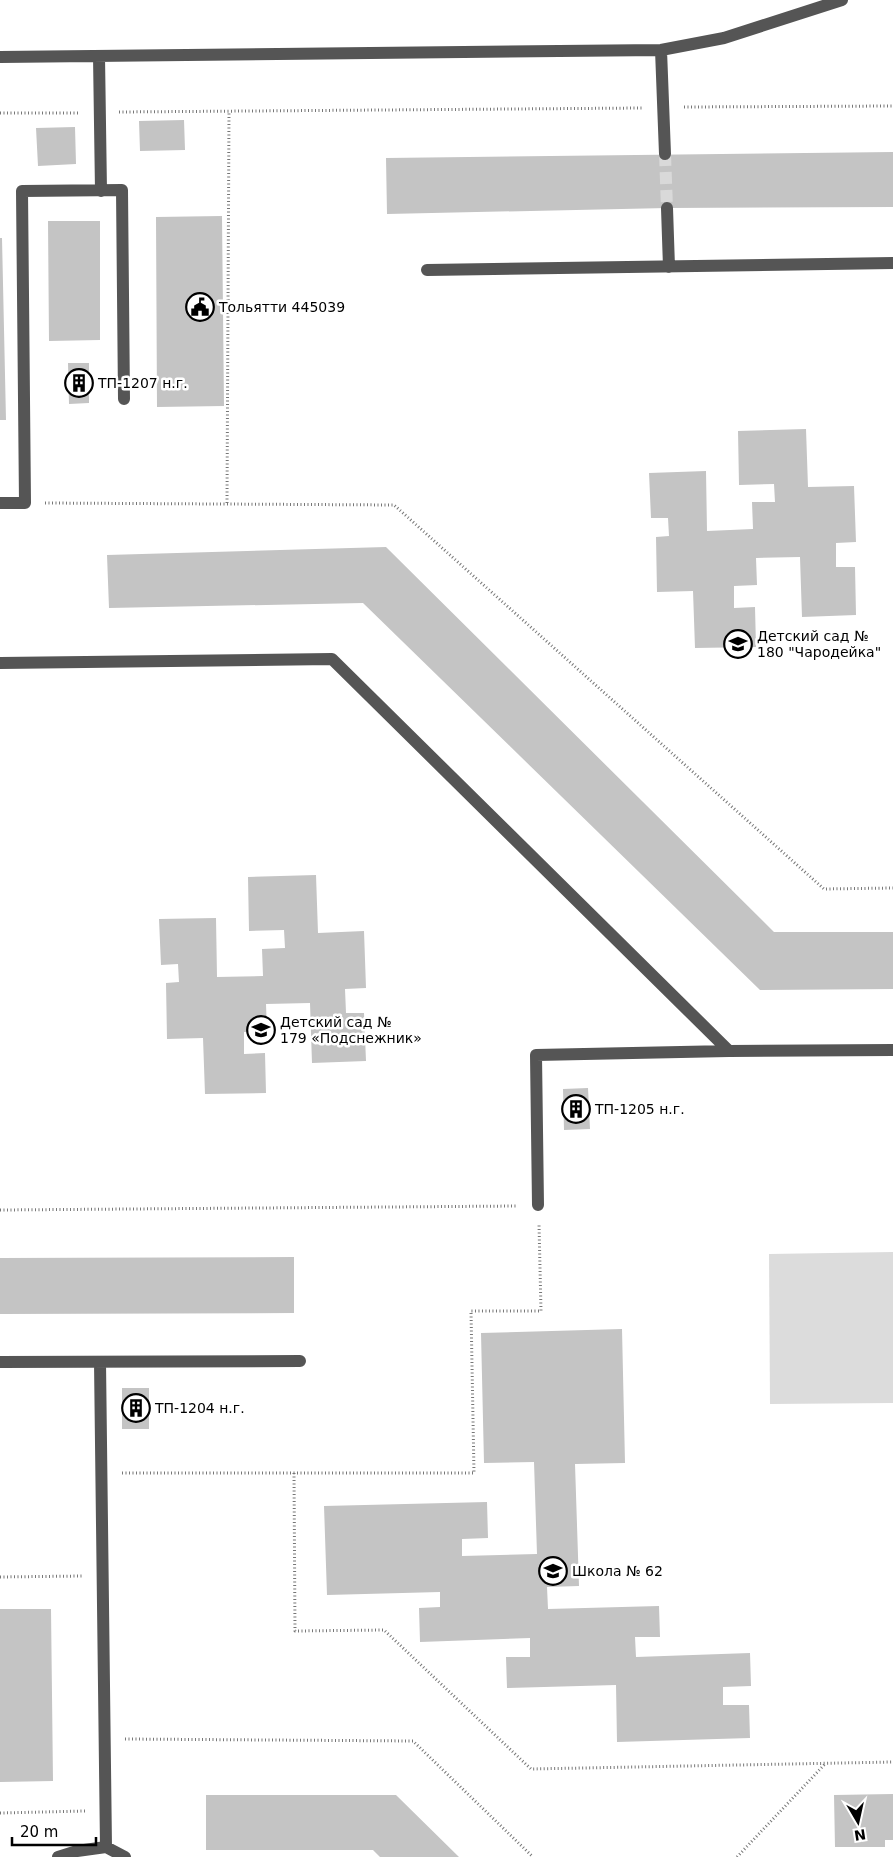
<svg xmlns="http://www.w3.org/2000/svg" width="893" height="1857" font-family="'DejaVu Sans',sans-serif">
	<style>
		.garden { fill: #dcdcdc }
		.building { fill: #c4c4c4 }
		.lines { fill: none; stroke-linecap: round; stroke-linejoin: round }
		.minor-tunnel { stroke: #d9d9d9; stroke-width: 12; stroke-dasharray: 12 6; stroke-linecap: butt }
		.path { stroke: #777; stroke-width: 3; stroke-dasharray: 1 2.5; stroke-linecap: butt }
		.minor { stroke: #555; stroke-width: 12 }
		.labels { text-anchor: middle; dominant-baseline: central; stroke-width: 5; stroke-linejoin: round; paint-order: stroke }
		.poi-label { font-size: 14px; fill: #000; stroke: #fff; text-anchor: start }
	</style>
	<rect width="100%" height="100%" fill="#fff"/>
	<path class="garden" d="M893,1252v151l-123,1 -1,-150z"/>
	<path class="building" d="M184,120l1,30 -45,1 -1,-30z
		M75,127l1,37 -38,2 -2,-38z
		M893,152v55l-226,1 -280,6 -1,-56z
		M222,216l2,190 -67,1 -1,-190z
		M48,221h52v119l-51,1z
		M0,238h2l4,182h-6z
		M68,363h21v40l-20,1z
		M806,429l2,58 46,-1 2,56 -20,1v24h19l1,48 -54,2 -2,-60 -44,1 1,27 -23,1v22l21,-1 1,40 -61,1 -2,-57 -36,1 -1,-55 13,-1 -1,-18h-17l-2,-45 57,-2 1,60 46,-2 -1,-27h23l-1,-18 -35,1 -1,-54z
		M386,547l388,385h119v57l-133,1 -397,-387 -254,5 -2,-53z
		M316,875l2,58 46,-2 2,57 -21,1 1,24h18l2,48 -54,2 -2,-60 -44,1 1,27 -23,1v22l21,-1 1,40 -61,1 -2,-56 -36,1 -1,-56 13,-1 -1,-18 -17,1 -2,-46 57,-1 1,59 46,-1 -1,-27 23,-1 -1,-18 -35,1 -1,-54z
		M588,1088l2,41 -26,1 -1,-41z
		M294,1257v56l-294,1v-56z
		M622,1329l3,134 -50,1 4,122 -32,1 1,22 111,-3 1,31h-25l1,20 114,-4 1,33 -28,1v18h26l1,33 -133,4 -1,-57 -109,3 -1,-31h24v-19l-110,4 -1,-34 21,-1v-15l-113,3 -3,-89 163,-4 1,36 -26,1v17l75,-2 -3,-92 -50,1 -3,-130z
		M122,1388h27v41h-27z
		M0,1609h51l2,172 -53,1z
		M893,1794v46h-8v7h-50l-1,-52z
		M206,1795h190l63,62h-79l-7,-7h-167z"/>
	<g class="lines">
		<path class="minor-tunnel" d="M665,154l2,54"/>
		<path class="path" d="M684,107l209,-1
			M119,112l523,-4
			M0,113h80
			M45,503l349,2 430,384 69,-1
			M227,503l2,-391
			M0,1210l517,-4
			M122,1473h352l-3,-162h70l-2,-87
			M294,1473l1,158 89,-1 147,139 362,-7
			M0,1577l82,-1
			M125,1739l288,2 120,116
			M0,1813l85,-2
			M737,1857l89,-94"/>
		<path class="minor" d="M661,50l4,104
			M99,56l2,135
			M0,57l661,-7 63,-12 118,-38
			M667,208l2,59
			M427,270l466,-7
			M0,503h25l-3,-312 100,-1 2,209
			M0,663l332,-4 397,392 164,-1
			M538,1205l-2,-150 193,-4
			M0,1362l300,-1
			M100,1362l6,485
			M58,1857l19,-6 29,-4 19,10"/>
	</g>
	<defs>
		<symbol id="civic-ring" viewBox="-11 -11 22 22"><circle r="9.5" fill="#fff" stroke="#000" stroke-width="1.5"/><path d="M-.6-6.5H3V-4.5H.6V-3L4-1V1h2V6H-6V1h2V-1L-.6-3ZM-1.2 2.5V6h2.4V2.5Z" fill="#000"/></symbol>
		<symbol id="building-ring" viewBox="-11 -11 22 22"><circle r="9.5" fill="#fff" stroke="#000" stroke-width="1.5"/><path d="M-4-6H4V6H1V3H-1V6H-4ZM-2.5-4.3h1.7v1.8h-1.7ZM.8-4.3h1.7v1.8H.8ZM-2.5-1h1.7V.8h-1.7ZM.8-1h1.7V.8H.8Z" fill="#000"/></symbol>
		<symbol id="school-ring" viewBox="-11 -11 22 22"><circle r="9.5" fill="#fff" stroke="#000" stroke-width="1.5"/><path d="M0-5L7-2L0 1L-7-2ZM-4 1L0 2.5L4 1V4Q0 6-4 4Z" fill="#000"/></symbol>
	</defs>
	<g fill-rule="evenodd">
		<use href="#civic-ring" x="184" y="291" width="32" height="32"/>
		<use href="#building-ring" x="63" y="367" width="32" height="32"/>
		<use href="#school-ring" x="722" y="628" width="32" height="32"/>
		<use href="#school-ring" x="245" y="1014" width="32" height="32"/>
		<use href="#building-ring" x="560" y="1093" width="32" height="32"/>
		<use href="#building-ring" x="120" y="1392" width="32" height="32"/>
		<use href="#school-ring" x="537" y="1555" width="32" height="32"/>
	</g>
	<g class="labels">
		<g class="poi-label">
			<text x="219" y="307">Тольятти 445039</text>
			<text x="98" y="383">ТП-1207 н.г.</text>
			<text x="757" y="636">Детский сад №<tspan x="757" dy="16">180 "Чародейка"</tspan></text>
			<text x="280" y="1022">Детский сад №<tspan x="280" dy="16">179 «Подснежник»</tspan></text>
			<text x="595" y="1109">ТП-1205 н.г.</text>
			<text x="155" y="1408">ТП-1204 н.г.</text>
			<text x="572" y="1571">Школа № 62</text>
		</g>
	</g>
	<g transform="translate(858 1822) rotate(171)" stroke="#ffffff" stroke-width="4" paint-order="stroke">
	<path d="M0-4L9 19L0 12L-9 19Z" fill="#000000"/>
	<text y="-8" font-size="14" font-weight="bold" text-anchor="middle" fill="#000000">N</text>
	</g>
	<path d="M12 1837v8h84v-8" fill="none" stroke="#000000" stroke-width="2.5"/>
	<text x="20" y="1837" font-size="15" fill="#000000" stroke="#ffffff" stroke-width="4" paint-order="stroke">20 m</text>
</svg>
